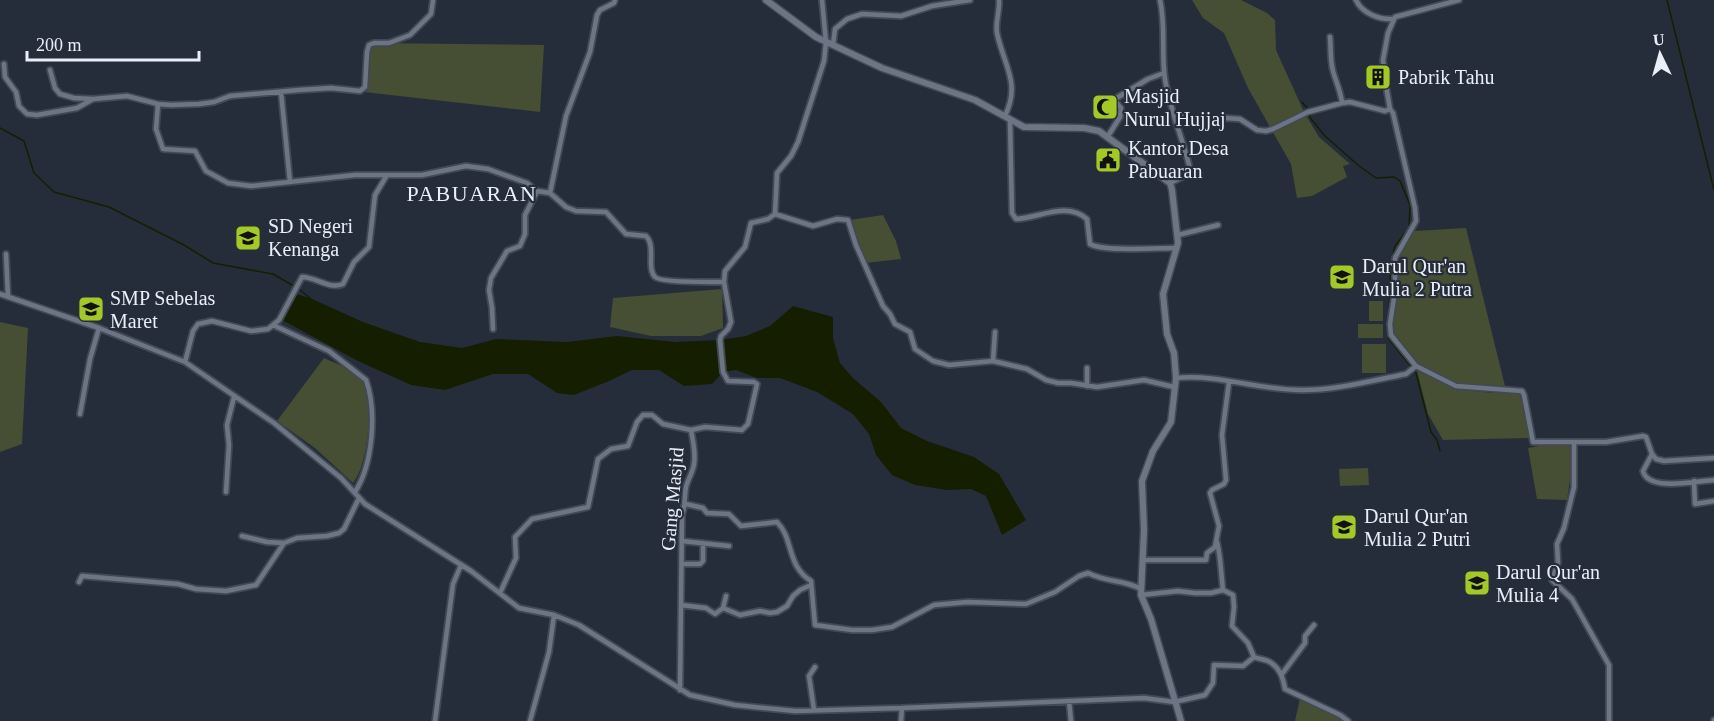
<svg xmlns="http://www.w3.org/2000/svg" width="1714" height="721" font-family="'Times New Roman',serif">
	<style>
		.green { fill: #464e34 }
		.water { fill: #161e00 }
		.lines { fill: none; stroke-linecap: round; stroke-linejoin: round }
		.stream { stroke: #161e00; stroke-width: 1.5 }
		.minor-casing { stroke: #434954; stroke-width: 8 }
		.tertiary-casing { stroke: #434954; stroke-width: 9 }
		.minor { stroke: #6c7584; stroke-width: 4.5 }
		.tertiary { stroke: #6c7584; stroke-width: 6 }
		.labels { text-anchor: middle; dominant-baseline: central; stroke-width: 4.5; stroke-linejoin: round; paint-order: stroke }
		.poi-label { font-size: 20px; fill: #e9eef7; stroke: #262d3a; text-anchor: start }
		.street-label { font-size: 20px; fill: #e9eef7; stroke: #262d3a }
		.quarter-label { font-size: 22px; letter-spacing: 1.5px; fill: #e9eef7; stroke: #262d3a }
	</style>
	<rect width="100%" height="100%" fill="#262d3a"/>
	<path class="green" d="M1192,0h49l26,13 8,7 1,30 28,62 15,25 31,27 -7,2 4,11 -35,19 -15,2 -6,-34 -43,-76 -24,-55 -21,-15z
		M367,43l177,2 -4,67 -176,-20z
		M883,215l13,26 5,18 -36,4 -15,-43z
		M1466,228l39,158c-34,2 -62,-3 -90,-25 -9,-7 -16,-21 -23,-30l9,-78 13,-22z
		M722,289l1,39 -22,8h-50l-41,-9 3,-29z
		M1369,301h14v20h-14z
		M0,322l28,6 -6,116 -22,8z
		M1358,324h25v14h-25z
		M1362,344h24v29h-24z
		M324,358c12,6 33,12 40,24 10,22 4,83 -11,101l-38,-35 -38,-27z
		M1417,371l41,18 34,4 24,-1 5,2 9,44 -87,2 -15,-26z
		M1572,445v22l-5,33 -30,-1 -9,-51 11,-2z
		M1368,468l1,17 -29,1 -1,-17z
		M1301,694l43,19 9,8h-58z"/>
	<path class="water" d="M296,294l14,4 53,24 57,20 42,6 34,-9 71,3 50,-6 59,6 44,-2 26,-4 24,-10 23,-20 40,11v21l7,25 13,15 28,24 20,26 26,13 47,16 25,17 27,46 -24,15 -16,-39 -15,-7 -24,1 -32,-5 -23,-10 -16,-20 -7,-21 -16,-20 -36,-22 -37,-14h-23l-21,-8 -13,2 -11,12 -28,2 -25,-16h-27l-23,11 -35,14 -17,-2 -29,-19h-35l-48,16 -34,-5 -53,-24 -76,-41z"/>
	<g class="lines">
		<path class="stream" d="M1667,0l47,190
			M1302,102l6,7
			M1309,114l2,5 14,17 34,30 17,12 18,-1 6,4 10,24 -1,23 -14,18 -4,17 -3,75 28,35 15,59 6,8 3,11
			M0,128l24,13 10,32 20,19 55,15 75,38 29,18 60,11 19,11
			M300,290l10,8"/>
		<defs>
			<path id="minor" d="M999,0c1,11 -4,23 -2,33 7,33 24,50 8,83
				M1160,0c6,26 1,52 5,79 5,32 19,62 26,94l-21,10
				M1356,0c6,13 23,20 37,19
				M1459,0l-64,17 -7,16 -5,27 2,20 5,29 3,4 22,95 1,13 -21,37v33l-5,33 1,11 25,31 40,20 66,5 2,4 9,47h73l37,-6 3,1 6,17
				M1330,37c1,11 0,23 3,34 3,11 8,21 9,32
				M833,45l2,-16 12,-10 15,-5 39,2 31,-10 38,-6
				M4,64l1,13 11,15 3,14 8,8 10,1 40,-7 16,-9
				M50,70l5,18 5,6 14,4 19,1 34,-3 31,8 13,1 28,-1 15,-2 16,-6 69,-6 32,-2 29,3 5,-4 2,-35 2,-7 5,-2h15l21,-8 21,-21 2,-14
				M281,92l9,90
				M158,104l-2,25 7,20 32,2 11,20 22,12 23,3 104,-11h32
				M1174,114l22,7 29,-3 15,1 17,11 9,1 7,-2 35,-17 34,-9 8,-1 35,9 5,-2
				M1010,120l2,93 4,6c23,-1 51,-18 71,0l3,25c13,8 69,4 87,4
				M1108,136l12,-19 1,-9 -6,-7v-2l33,-20 16,-6
				M550,193l16,-77 24,-64 7,-37 3,-5 14,-7 1,-3
				M775,214l38,12 24,-7 11,1 8,25 27,61 7,8 5,10 15,8 5,17 18,12 16,4 44,-4 34,8 19,11 12,3h13l26,4 47,-7 30,7
				M1178,235l40,-10
				M6,254l2,43
				M0,294l99,34 86,34 89,61 67,55 24,26 106,67 48,37 35,7 25,10 111,70 45,10 60,6 107,-3 242,-10 30,4 31,-7 8,-12 1,-18 29,1 11,-9
				M273,325l56,26 37,29c11,31 7,84 -11,112
				M493,329l-1,-21 -3,-18 2,-12 16,-27 13,-5 5,-12v-19l12,-24
				M993,361l2,-29
				M185,362l8,-31 5,-7 14,-3 39,10 17,-2 11,-9 23,-43c14,0 28,13 41,7l11,-22 15,-15 6,-52 12,-20h35l44,-9 22,3 39,14 10,8 13,2 16,14 10,4 30,1 20,22 20,2c6,6 5,15 5,23 0,5 -1,13 4,18 6,6 58,5 69,5
				M1176,378c42,-4 83,12 124,12 33,1 74,-10 106,-16l10,-8
				M1087,386v-18
				M80,414l10,-55 9,-31
				M1574,442v45l-10,41 -7,16 1,19 -6,17 20,19 37,66v56
				M1652,454l-9,17c5,21 54,10 71,9
				M1652,454l4,5 8,2 50,-3
				M1694,481l1,23 19,-3
				M226,492l3,-47 -2,-20 7,-28
				M686,504l17,4 4,5 22,1 12,12 36,-4c17,17 9,43 34,59l4,44 37,5h20l20,-3 42,-22 34,-3 58,2 29,-12 24,-16 9,-3c20,10 35,6 53,16
				M242,536l25,6 17,1 13,-5 30,-2 12,-3 5,-4 15,-31
				M682,541l47,5
				M1217,542c4,16 4,32 6,48
				M1143,560h63l1,-7 8,-6 4,-21 -9,-33 2,-3 12,-6 2,-4 -4,-45 7,-53
				M682,564h18l3,-3v-18
				M79,582l3,-6 96,8 18,5 30,2 30,-6 28,-42
				M500,593l16,-35 -1,-21 17,-18 56,-12 10,-48 13,-10 17,-3 9,-24 6,-7h9l11,9 28,6
				M1141,595l37,-4 17,2h16l12,-3 10,5 1,12 -2,19 16,17 6,14c5,2 10,2 14,4 12,6 15,17 17,28l55,26 8,6
				M681,605l25,3 9,6 8,-6 3,-12
				M723,608l17,7 20,-4 10,2 7,-1 10,-6 6,-10 7,-6 11,-5
				M1282,674l23,-31v-7l9,-11
				M680,690l2,-175c4,-11 2,-18 4,-28 2,-8 7,-15 8,-23 2,-11 -1,-23 -3,-34l14,-3 37,3 6,-6 9,-40 -3,-2 -26,-1 -5,-9 -3,-32 1,-4 7,-7 3,-7 -7,-40 1,-11 20,-24 6,-24 17,-4 7,-5 2,-41 14,-17 7,-14 26,-81 2,-19 -4,-42
				M1069,701l2,20
				M814,710l-5,-34 6,-9
				M435,721l18,-137 8,-19
				M530,721l19,-69 5,-37
				M901,721l1,-13
				M1714,721v-1"/>
			<path id="tertiary" d="M766,0l50,37 17,8 49,23 93,32 49,27 60,1 15,3 71,52 2,7 6,53 -15,51 4,40 7,19 2,25 -5,44 -18,29 -11,30 2,49 -3,65 10,24 30,102"/>
		</defs>
		<use href="#minor" class="minor-casing"/>
		<use href="#tertiary" class="tertiary-casing"/>
		<use href="#minor" class="minor"/>
		<use href="#tertiary" class="tertiary"/>
	</g>
	<defs>
		<symbol id="building-square" viewBox="-11 -11 22 22"><rect x="-9" y="-9" width="18" height="18" rx="4" fill="#a3c927" stroke="#262d3a"/><path d="M-4-6H4V6H1V3H-1V6H-4ZM-2.5-4.3h1.7v1.8h-1.7ZM.8-4.3h1.7v1.8H.8ZM-2.5-1h1.7V.8h-1.7ZM.8-1h1.7V.8H.8Z" fill="#111"/></symbol>
		<symbol id="mosque-square" viewBox="-11 -11 22 22"><rect x="-9" y="-9" width="18" height="18" rx="4" fill="#a3c927" stroke="#262d3a"/><path d="M3.5-4.9A6 6 0 1 0 3.5 4.9A5 5 0 1 1 3.5-4.9Z" fill="#111"/></symbol>
		<symbol id="civic-square" viewBox="-11 -11 22 22"><rect x="-9" y="-9" width="18" height="18" rx="4" fill="#a3c927" stroke="#262d3a"/><path d="M-.6-6.5H3V-4.5H.6V-3L4-1V1h2V6H-6V1h2V-1L-.6-3ZM-1.2 2.5V6h2.4V2.5Z" fill="#111"/></symbol>
		<symbol id="school-square" viewBox="-11 -11 22 22"><rect x="-9" y="-9" width="18" height="18" rx="4" fill="#a3c927" stroke="#262d3a"/><path d="M0-5L7-2L0 1L-7-2ZM-4 1L0 2.5L4 1V4Q0 6-4 4Z" fill="#111"/></symbol>
	</defs>
	<g fill-rule="evenodd">
		<use href="#building-square" x="1363" y="62" width="30" height="30"/>
		<use href="#mosque-square" x="1090" y="92" width="30" height="30"/>
		<use href="#civic-square" x="1093" y="145" width="30" height="30"/>
		<use href="#school-square" x="233" y="223" width="30" height="30"/>
		<use href="#school-square" x="1327" y="262" width="30" height="30"/>
		<use href="#school-square" x="76" y="294" width="30" height="30"/>
		<use href="#school-square" x="1329" y="512" width="30" height="30"/>
		<use href="#school-square" x="1462" y="568" width="30" height="30"/>
	</g>
	<g class="labels">
		<g class="poi-label">
			<text x="1398" y="77">Pabrik Tahu</text>
			<text x="1124" y="96">Masjid<tspan x="1124" dy="23">Nurul Hujjaj</tspan></text>
			<text x="1128" y="148">Kantor Desa<tspan x="1128" dy="23">Pabuaran</tspan></text>
			<text x="268" y="226">SD Negeri<tspan x="268" dy="23">Kenanga</tspan></text>
			<text x="1362" y="266">Darul Qur'an<tspan x="1362" dy="23">Mulia 2 Putra</tspan></text>
			<text x="110" y="298">SMP Sebelas<tspan x="110" dy="23">Maret</tspan></text>
			<text x="1364" y="516">Darul Qur'an<tspan x="1364" dy="23">Mulia 2 Putri</tspan></text>
			<text x="1496" y="572">Darul Qur'an<tspan x="1496" dy="23">Mulia 4</tspan></text>
		</g>
		<g class="street-label">
			<text transform="translate(672 499) rotate(-85)">Gang Masjid</text>
		</g>
		<g class="quarter-label">
			<text x="472" y="193">PABUARAN</text>
		</g>
	</g>
	<g transform="translate(1660 54) rotate(355)" stroke="#262d3a" stroke-width="4.5" paint-order="stroke">
	<path d="M0-4.5L10 22L0 15L-10 22Z" fill="#e9eef7"/>
	<text y="-9" font-size="16" font-weight="bold" text-anchor="middle" fill="#e9eef7">U</text>
	</g>
	<path d="M27 51v9h172v-9" fill="none" stroke="#e9eef7" stroke-width="3"/>
	<text x="36" y="51" font-size="18" fill="#e9eef7" stroke="#262d3a" stroke-width="4.5" paint-order="stroke">200 m</text>
</svg>
